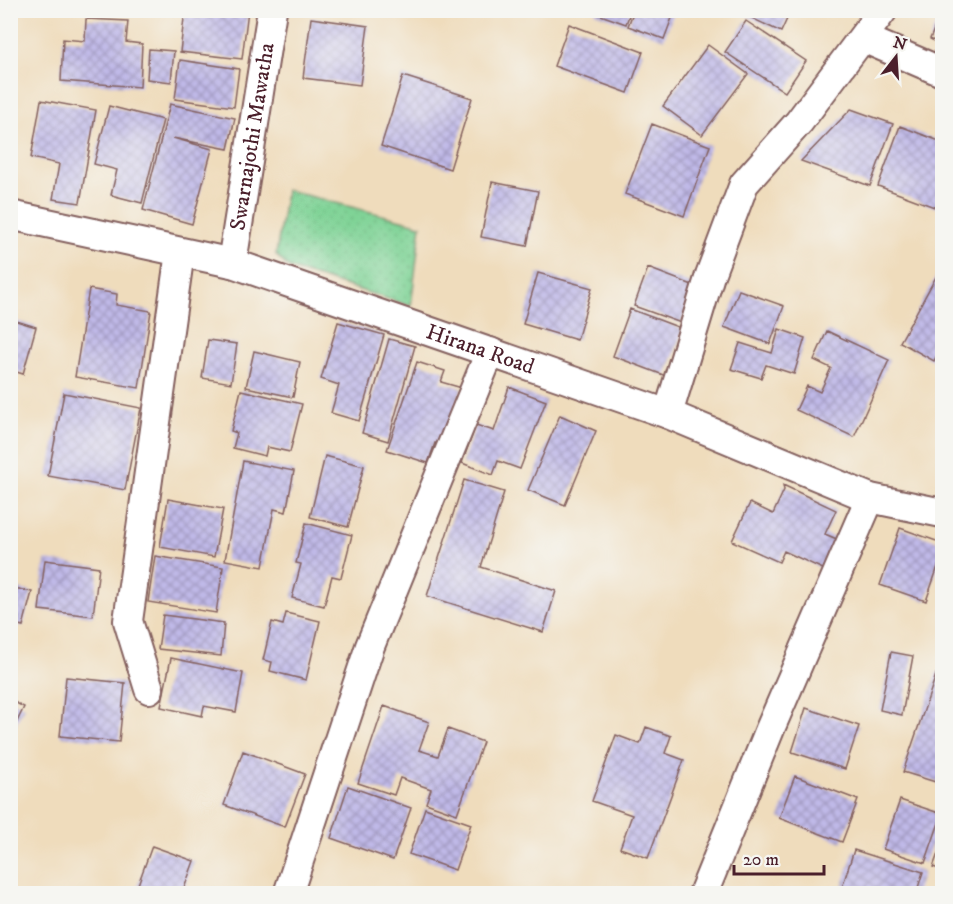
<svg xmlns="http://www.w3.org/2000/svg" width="953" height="904" font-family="'IM FELL DW Pica',serif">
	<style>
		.green { fill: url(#green-dots); stroke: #647960; stroke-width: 1.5 }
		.building { fill: url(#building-cross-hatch) }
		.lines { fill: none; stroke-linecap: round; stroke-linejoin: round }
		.minor-casing { stroke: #84615e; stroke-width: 32 }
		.minor { stroke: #fff; stroke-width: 28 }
		.labels { text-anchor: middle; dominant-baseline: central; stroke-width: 6; stroke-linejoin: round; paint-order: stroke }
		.street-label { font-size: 22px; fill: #4a1f2b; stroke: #f6f6f2 }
	</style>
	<defs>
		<pattern id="green-dots" width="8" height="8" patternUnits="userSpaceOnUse" patternTransform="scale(1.5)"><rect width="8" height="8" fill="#7fd396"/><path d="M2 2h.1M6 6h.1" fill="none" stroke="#6fb581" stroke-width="1.8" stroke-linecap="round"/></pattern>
		<pattern id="building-cross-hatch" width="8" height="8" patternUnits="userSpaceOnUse" patternTransform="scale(1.5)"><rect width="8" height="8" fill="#c0b9e8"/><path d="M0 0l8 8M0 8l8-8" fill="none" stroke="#9e96bc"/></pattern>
	</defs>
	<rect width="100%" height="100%" fill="#f6f6f2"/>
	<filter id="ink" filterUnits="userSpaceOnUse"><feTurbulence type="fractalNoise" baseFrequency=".0167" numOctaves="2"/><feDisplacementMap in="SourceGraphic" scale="12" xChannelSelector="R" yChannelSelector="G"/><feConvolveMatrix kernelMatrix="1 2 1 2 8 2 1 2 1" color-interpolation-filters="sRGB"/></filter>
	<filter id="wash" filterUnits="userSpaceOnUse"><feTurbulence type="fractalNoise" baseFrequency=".008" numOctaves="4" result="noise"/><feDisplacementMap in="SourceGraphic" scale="24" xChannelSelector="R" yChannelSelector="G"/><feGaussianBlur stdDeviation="1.35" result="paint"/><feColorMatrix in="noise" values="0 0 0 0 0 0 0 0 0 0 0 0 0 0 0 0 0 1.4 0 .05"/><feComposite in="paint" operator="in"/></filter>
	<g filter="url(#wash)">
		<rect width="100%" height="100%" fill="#efdcbc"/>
		<path class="green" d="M286,190l135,35 -10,81 -122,-38 -13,-13z"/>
		<g id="blocks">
			<path class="building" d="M185,10h63l-6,49 -62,-7z
				M596,10h35l-5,14 -31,-11z
				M634,10h41l-11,29 -36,-13z
				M735,10h56l-10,22z
				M942,10v35l-12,-6z
				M311,18l57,8 -8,59 -57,-7z
				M86,19l42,2 -2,21 16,2 -2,43 -79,-6 2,-42 22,2z
				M746,21l60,40 -21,31 -60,-40z
				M569,24l74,28 -15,41 -74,-27z
				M708,45l40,29 -46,61 -39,-29z
				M149,49l25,2 -3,31 -24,-3z
				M180,60l59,9 -5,38 -59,-8z
				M403,76l69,22 -22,71 -69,-23z
				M41,100l55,10 -16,93 -27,-4 6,-35 -28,-6z
				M170,104l65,14 -7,31 -55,-11 39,11 -20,75 -49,-14z
				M109,106l54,14 -21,83 -31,-8 6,-25 -23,-6z
				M851,109l42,15 -23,62 -69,-25z
				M652,124l58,22 -26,70 -59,-22z
				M900,126l42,16v50l-5,16 -59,-22z
				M492,182l46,9 -11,55 -46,-9z
				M648,268l47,18 -14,37 -47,-17z
				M538,273l54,15 -15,52 -54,-16z
				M937,275l5,3v68l-8,15 -34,-19z
				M89,289l28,5 -1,11 35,6 -12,77 -64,-11z
				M739,290l45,16 -14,38 -46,-17z
				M630,309l53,20 -17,47 -53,-20z
				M10,319l26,8 -13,47 -13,-4z
				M338,322l46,13 -25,86 -28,-8 8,-28 -18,-6z
				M779,329l26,9 -11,36 -28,-9 -5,13 -30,-9 9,-26 32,10z
				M827,331l62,29 -35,77 -58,-27 11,-24 13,6 11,-24 -17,-8z
				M389,339l26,7 -27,95 -26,-8z
				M208,340l29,4 -6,39 -29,-5z
				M254,351l46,11 -7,35 -47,-10z
				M417,362l28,9 -4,11 21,6 -19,57 -8,-2 -7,20 -41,-13z
				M509,387l37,14 -26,68 -22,-8 -5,14 -31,-12 14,-38 18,6z
				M241,390l61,14 -12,48 -23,-5 -2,9 -32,-8 4,-15 -6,-2z
				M64,393l77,15 -16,82 -77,-14z
				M560,415l36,16 -31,74 -37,-15z
				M325,456l39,10 -16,61 -38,-10z
				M243,461l51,10 -8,41 -12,-3 -11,58 -38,-7z
				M464,480l40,12 -23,75 75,24 -13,41 -116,-36z
				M783,485l53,25 -11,24 14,6 -14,30 -41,-19 -5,11 -47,-21 18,-38 23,11 11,-24z
				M168,499l55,10 -9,48 -54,-10z
				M306,523l46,12 -11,43 -9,-2 -8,30 -32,-8 9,-34 -5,-1z
				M900,528l42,15v12l-16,46 -46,-16z
				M155,556l68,11 -7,46 -68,-11z
				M45,560l54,7 -6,49 -54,-6z
				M10,587l22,5 -9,34 -13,-3z
				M286,613l34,8 -14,59 -36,-9 2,-9 -9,-2 9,-38 11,3z
				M163,615l61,8 -3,33 -63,-7z
				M891,652l22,4 -11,59 -22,-5z
				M171,658l72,15 -7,39 -32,-6 -2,10 -41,-9z
				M937,672l5,2v110l-39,-12z
				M66,677l59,6 -6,59 -59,-6z
				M10,700l14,7 -14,29z
				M384,706l45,16 -10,28 19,6 10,-27 35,13 -26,72 -31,-11 5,-14 -31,-11 -6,17 -36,-12z
				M806,708l53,18 -14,43 -53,-17z
				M646,727l25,9 -6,17 19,7 -36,98 -28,-10 12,-33 -40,-14 24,-66 24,9z
				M243,751l62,23 -20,53 -61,-22z
				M795,776l63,24 -16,42 -63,-24z
				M348,786l63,22 -18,52 -62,-22z
				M900,800l42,14 -17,49 -42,-14z
				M425,808l46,16 -16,46 -46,-16z
				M942,843v27l-9,-3z
				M152,846l42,15 -12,33h-35l-11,-4z
				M854,850l69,22 -7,22h-76z"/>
		</g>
	</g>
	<g filter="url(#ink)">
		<use href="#blocks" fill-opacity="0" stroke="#84615e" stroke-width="1.5"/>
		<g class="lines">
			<defs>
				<g id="minor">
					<path d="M863,38l79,34"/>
					<path id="s1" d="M10,215l222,48 436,151 202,84 72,15"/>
					<path id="s2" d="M232,263l40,-253"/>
					<path d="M668,414l42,-139 34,-91 55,-62 84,-112"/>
					<path d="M149,689l-21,-68 52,-369"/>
					<path d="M288,894l82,-248 120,-294"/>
					<path d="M703,894l67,-165 100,-231"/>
				</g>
			</defs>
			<use href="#minor" class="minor-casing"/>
			<use href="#minor" class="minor"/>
		</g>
	</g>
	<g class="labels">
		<g class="street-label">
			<text stroke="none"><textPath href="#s2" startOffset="128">Swarnajothi Mawatha</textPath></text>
			<text stroke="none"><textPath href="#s1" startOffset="490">Hirana Road</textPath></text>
		</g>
	</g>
	<rect width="953" height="904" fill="none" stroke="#f6f6f2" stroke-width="36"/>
	<g transform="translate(896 57) rotate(17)" stroke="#f6f6f2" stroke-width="4.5" paint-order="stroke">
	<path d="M0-4.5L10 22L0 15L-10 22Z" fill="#4a1f2b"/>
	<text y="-9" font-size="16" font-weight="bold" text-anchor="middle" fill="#4a1f2b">N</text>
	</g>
	<path d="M734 865v9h90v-9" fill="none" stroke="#4a1f2b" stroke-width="3"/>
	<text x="743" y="865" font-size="18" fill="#4a1f2b" stroke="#f6f6f2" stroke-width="4.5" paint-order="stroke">20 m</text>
</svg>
